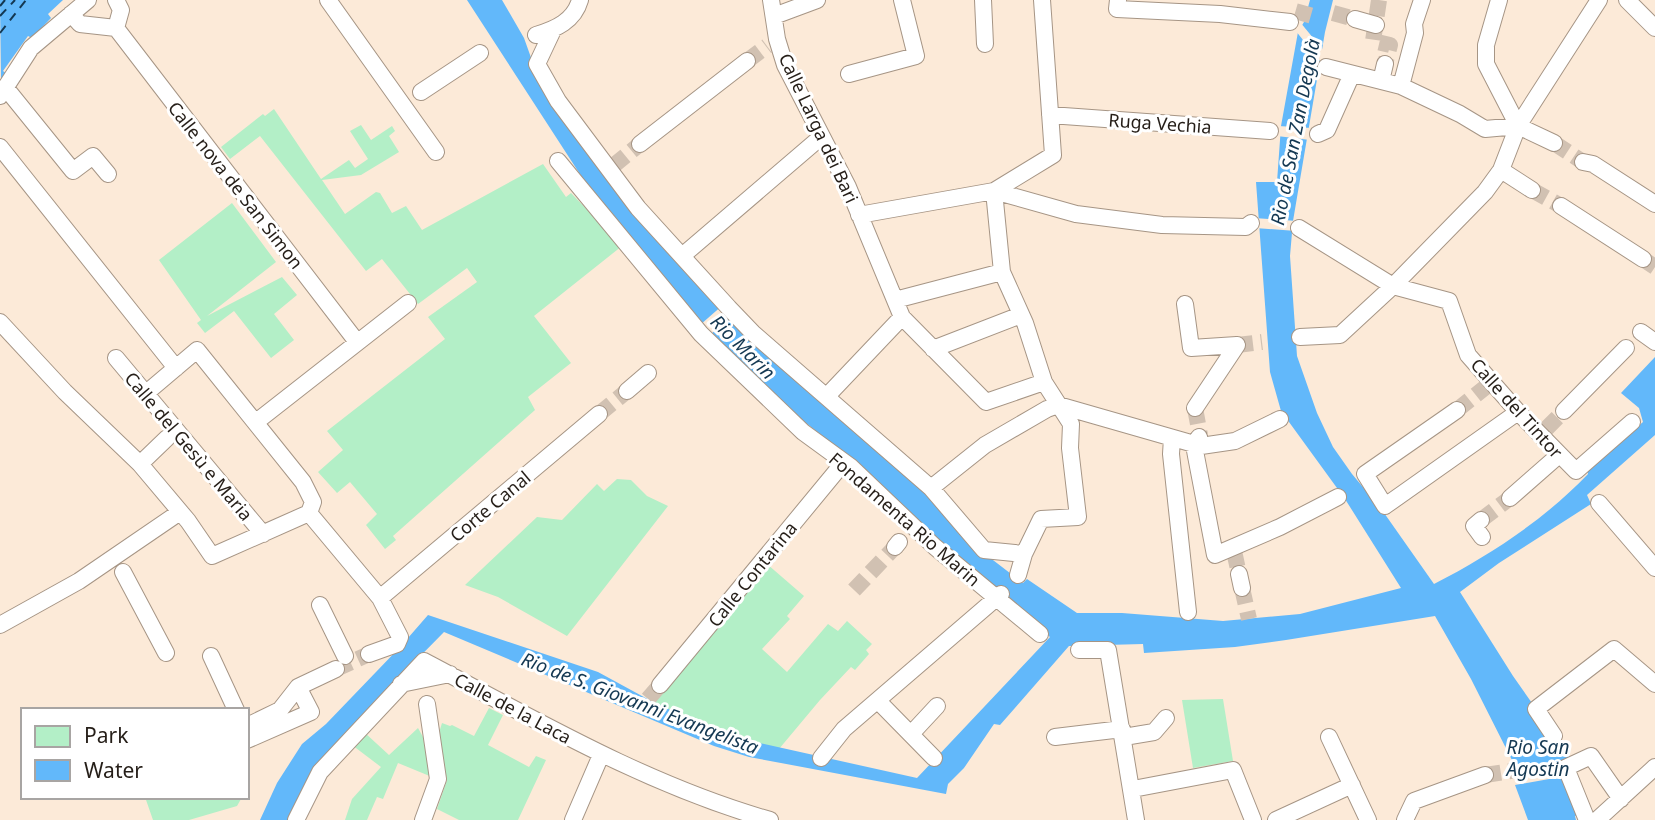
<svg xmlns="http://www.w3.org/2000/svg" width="1655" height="820" font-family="'Noto Sans',sans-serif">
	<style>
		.green { fill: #b3efc7 }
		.water { fill: #62b8fa }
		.pier { fill: #fcead8 }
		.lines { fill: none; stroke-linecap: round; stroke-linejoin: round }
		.ferry { stroke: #143852; stroke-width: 2; stroke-dasharray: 9 7; stroke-linecap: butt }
		.pedestrian-tunnel { stroke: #d1c1b2; stroke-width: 16; stroke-dasharray: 16 8; stroke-linecap: butt }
		.pedestrian-casing { stroke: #a69585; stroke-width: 18 }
		.pedestrian { stroke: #fff; stroke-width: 16 }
		.labels { text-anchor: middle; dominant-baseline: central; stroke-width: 6; stroke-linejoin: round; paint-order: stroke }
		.street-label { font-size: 18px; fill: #251e18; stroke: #fff }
		.water-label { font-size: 19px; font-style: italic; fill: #143852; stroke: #fff }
	</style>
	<rect width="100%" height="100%" fill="#fcead8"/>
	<path class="green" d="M274,109l47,70 28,-19 6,8 13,-9 -18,-28 11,-6 10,15 21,-14 3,5 -6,5 10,16 -38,23 -39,5 23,34 31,-22 4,1 12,20 14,-7 16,24 121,-66 23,33 5,-4 51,53 -88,70 37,47 -43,34 7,13 -142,126 3,4 -11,9 -19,-24 11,-11 -27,-32 -13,11 -19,-21 25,-22 -16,-19 118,-92 -17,-22 49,-35 -10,-14 -49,36 -36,-45 -16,12 -106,-135 -30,23 -9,-12 42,-33 2,2z
		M232,203l44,59 -69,54 75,-39 15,18 -23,19 20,26 -23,18 -37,-47 -29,22 -8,-10 4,-3 -42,-60z
		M617,479l14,1 16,16 21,10 -101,130 -69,-39 -33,-12 72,-68 25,3 35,-36 7,7z
		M767,564l37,32 -17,20 3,3 -28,30 25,23 41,-48 10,7 9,-10 25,23 -6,6 3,4 -14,16 -4,-3 -31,33 -41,49 -51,-13 -75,-34z
		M1223,699l10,62 -40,7 -11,-68z
		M489,708l14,7 -15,30 41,22 7,-11 10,4 -28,60h-59l-22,-11 10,-29 -9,-44 4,-13 8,3 2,-1 22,11z
		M418,728l5,9 9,40 -34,-14 -15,36 -6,-2 -10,23h-22l7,-21 29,-32 -29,-22 12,-13 25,23z
		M145,797h95l1,2 -4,7 -48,14h-36z"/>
	<path class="water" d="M0,0h63l-15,14 3,4 -19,20 -4,-2 -25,35 3,2 -5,7z
		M467,0h35l22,38 10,28 215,271 173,147 54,63 47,36 4,-4 50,34h45l101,8 77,-7 101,-26 -56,-89 -64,-88 -11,-39 -14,-190h21l4,-56 17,-94 6,-10 6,-22h23l-8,32 -32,189 -3,35 7,100 20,57 16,34 19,27 30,36 52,74c56,-29 110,-64 154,-110l-1,-4 56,-48 -4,-14 -18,-15 34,-36v78l-68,60 4,9 -92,59 -39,29 53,84 59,84 8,55 -5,1 1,4h-48l-13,-35 4,-11 -48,-95 -36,-63 -149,24 -51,7 -91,6 -1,-9 -74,2 -69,79 -6,-1 -30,44 -16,16 -2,10 -197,-37 -35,-11 -270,-114c-36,37 -72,70 -105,110 -10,11 -21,22 -28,34 -8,14 -15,29 -22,44h-29l17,-37 25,-39 24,-20 75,-78 27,-31 170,57 55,30 75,34 189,42 133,-141 -94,-80 -102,-96 -53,-42 -88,-84 -126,-150z"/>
	<path class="pier" d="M1300,22l23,28 -1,6 3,2 -1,8 -29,-36z
		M1278,126l34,2 -2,12 -33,-4z
		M1254,218l43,3 -1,10 -41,-3z
		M724,304l9,10 -24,22 -9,-11z
		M1514,764l49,1 3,11 -51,9 -2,-5 6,-6z"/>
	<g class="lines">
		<path class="ferry" d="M0,6l5,-6
			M0,16l15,-16
			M0,33l26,-33"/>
		<path class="pedestrian-tunnel" d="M1379,0l-6,41 17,4 -5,19
			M1333,13l22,6
			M1301,21l6,-21
			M747,61l20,-15
			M1554,143l29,19
			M613,166l27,-22
			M1532,190l29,16
			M1643,259l12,8
			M1237,345l25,-3
			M1195,408l5,27
			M1457,410l30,-24
			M599,414l28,-23
			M1546,429l18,-18
			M1481,520l29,-22
			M1234,551l5,23
			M1242,588l7,31
			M854,590l41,-43
			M336,669l33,-15
			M648,699l12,-14
			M1485,775l32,-5"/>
		<defs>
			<path id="pedestrian" d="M328,0l108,152
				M771,0l6,39 8,26 63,122 54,130 84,85 58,-20
				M983,0l2,44
				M1118,0l-1,9 103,5 70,8
				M1499,0l-13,45v19l32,62
				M1627,0l28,28
				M71,14l9,10 36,4 241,314
				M774,16l43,-16
				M1355,19l21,6
				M116,28l5,-18 -5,-10
				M553,30l-16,34 21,37 80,107 91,100 24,25 178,155 53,62 40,4 -6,21
				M536,35c20,-6 38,-14 44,-35
				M1326,67l75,19 59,28 25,15 33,-3 36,17
				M849,74l67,-18 -14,-56
				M1381,81l4,-17
				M1401,86l14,-53 -1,-9 8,-24
				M5,87l68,84 20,-15 15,18
				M421,92l59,-39
				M0,96l31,-48 57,-48
				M1050,115l220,16
				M1318,134l9,-4 25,-56
				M640,144l107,-83
				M0,147l176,221
				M558,161l143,173 102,98 48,35 84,80 105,87
				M1583,162l10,2 62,40
				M1501,170l31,20
				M1561,206l82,53
				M859,215l135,-24 82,23 86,11 84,2 5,-4
				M1299,228l94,58 56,15 19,54 50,57 58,59 56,-49
				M682,256l139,-119
				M895,300l107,-28
				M1185,304l6,44 46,-3
				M0,322l65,70 75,72 48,57 24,35 97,-43
				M1641,332l14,10
				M1300,337l40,-2 53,-49 92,-94 16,-22 17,-44 81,-126
				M933,349l88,-34
				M116,358l147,176
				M627,391l21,-18
				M145,394l52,-44 106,132 10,20 -4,11
				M827,396l75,-79
				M1195,408l42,-63
				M1457,410l-92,64 20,32 133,-94
				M1564,411l62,-63
				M256,422l152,-119
				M1199,437l-5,8 2,11 19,99 65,-28 58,-30
				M1172,438l-1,16 17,158
				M140,464l27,-26
				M931,488l54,-43 62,-36 11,-4 143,41 34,-5 45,-22
				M1510,498l49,-43
				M1599,503l56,65
				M309,513l71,85 20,39 -3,7 -28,10
				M1481,520l-7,6 8,11
				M895,547l4,-5
				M1024,554l17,-35 37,-2 -8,-69 1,-24 -27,-42 -19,-59 -23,-51 -8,-81 59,-36 -11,-155
				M123,572l43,81
				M1239,574l3,14
				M380,598l219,-184
				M320,605l25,51
				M0,625l79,-44 101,-69
				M1079,650h29l28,170
				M211,656l25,54
				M424,661c112,59 223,124 346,159
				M401,684l49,-10
				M660,685l184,-223
				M878,701l56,57
				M247,726l33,-16 18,-23 38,-18
				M911,734l26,-28
				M1554,736l-18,-27 78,-60 41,35
				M1055,737l67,-8
				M1124,737l30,-5 12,-14
				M1329,737l39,83
				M247,740l64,-28 -13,-25
				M821,758l23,-29 157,-135
				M1566,768l21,52
				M1563,769l28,-13 30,43
				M1133,789l100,-19 20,50
				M296,820l24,-48 104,-111
				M423,820l15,-41 -11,-75
				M573,820l28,-65
				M1276,820l76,-35
				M1405,820l9,-19 71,-26
				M1597,820l58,-53"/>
		</defs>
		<use href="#pedestrian" class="pedestrian-casing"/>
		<use href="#pedestrian" class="pedestrian"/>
	</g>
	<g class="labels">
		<g class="street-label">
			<text transform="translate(1160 123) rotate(4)">Ruga Vechia</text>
			<text transform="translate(819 128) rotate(65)">Calle Larga dei Bari</text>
			<text transform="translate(236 185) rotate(52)">Calle nova de San Simon</text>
			<text transform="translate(1517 408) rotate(48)">Calle del Tintor</text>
			<text transform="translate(189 446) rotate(50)">Calle del Gesù e Maria</text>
			<text transform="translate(490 506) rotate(-40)">Corte Canal</text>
			<text transform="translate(905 519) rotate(41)">Fondamenta Rio Marin</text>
			<text transform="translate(752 574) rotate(-51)">Calle Contarina</text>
			<text transform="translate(513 708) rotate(28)">Calle de la Laca</text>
		</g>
		<g class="water-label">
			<text transform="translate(1295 132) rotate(-79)">Rio de San Zan Degolà</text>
			<text transform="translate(743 347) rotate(45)">Rio Marin</text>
			<text transform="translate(640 703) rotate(21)">Rio de S. Giovanni Evangelista</text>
			<text x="1538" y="747">Rio San<tspan x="1538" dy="22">Agostin</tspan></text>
		</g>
	</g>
	<rect x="21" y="708" width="228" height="91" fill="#ffffff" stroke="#a8a5a3" stroke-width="2"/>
	<rect x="35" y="726" width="35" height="21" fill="#b3efc7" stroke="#a8a5a3" stroke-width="2"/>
	<text x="84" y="743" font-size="21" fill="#251e18">Park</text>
	<rect x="35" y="760" width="35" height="21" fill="#62b8fa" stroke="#a8a5a3" stroke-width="2"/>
	<text x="84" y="778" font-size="21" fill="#251e18">Water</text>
</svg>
